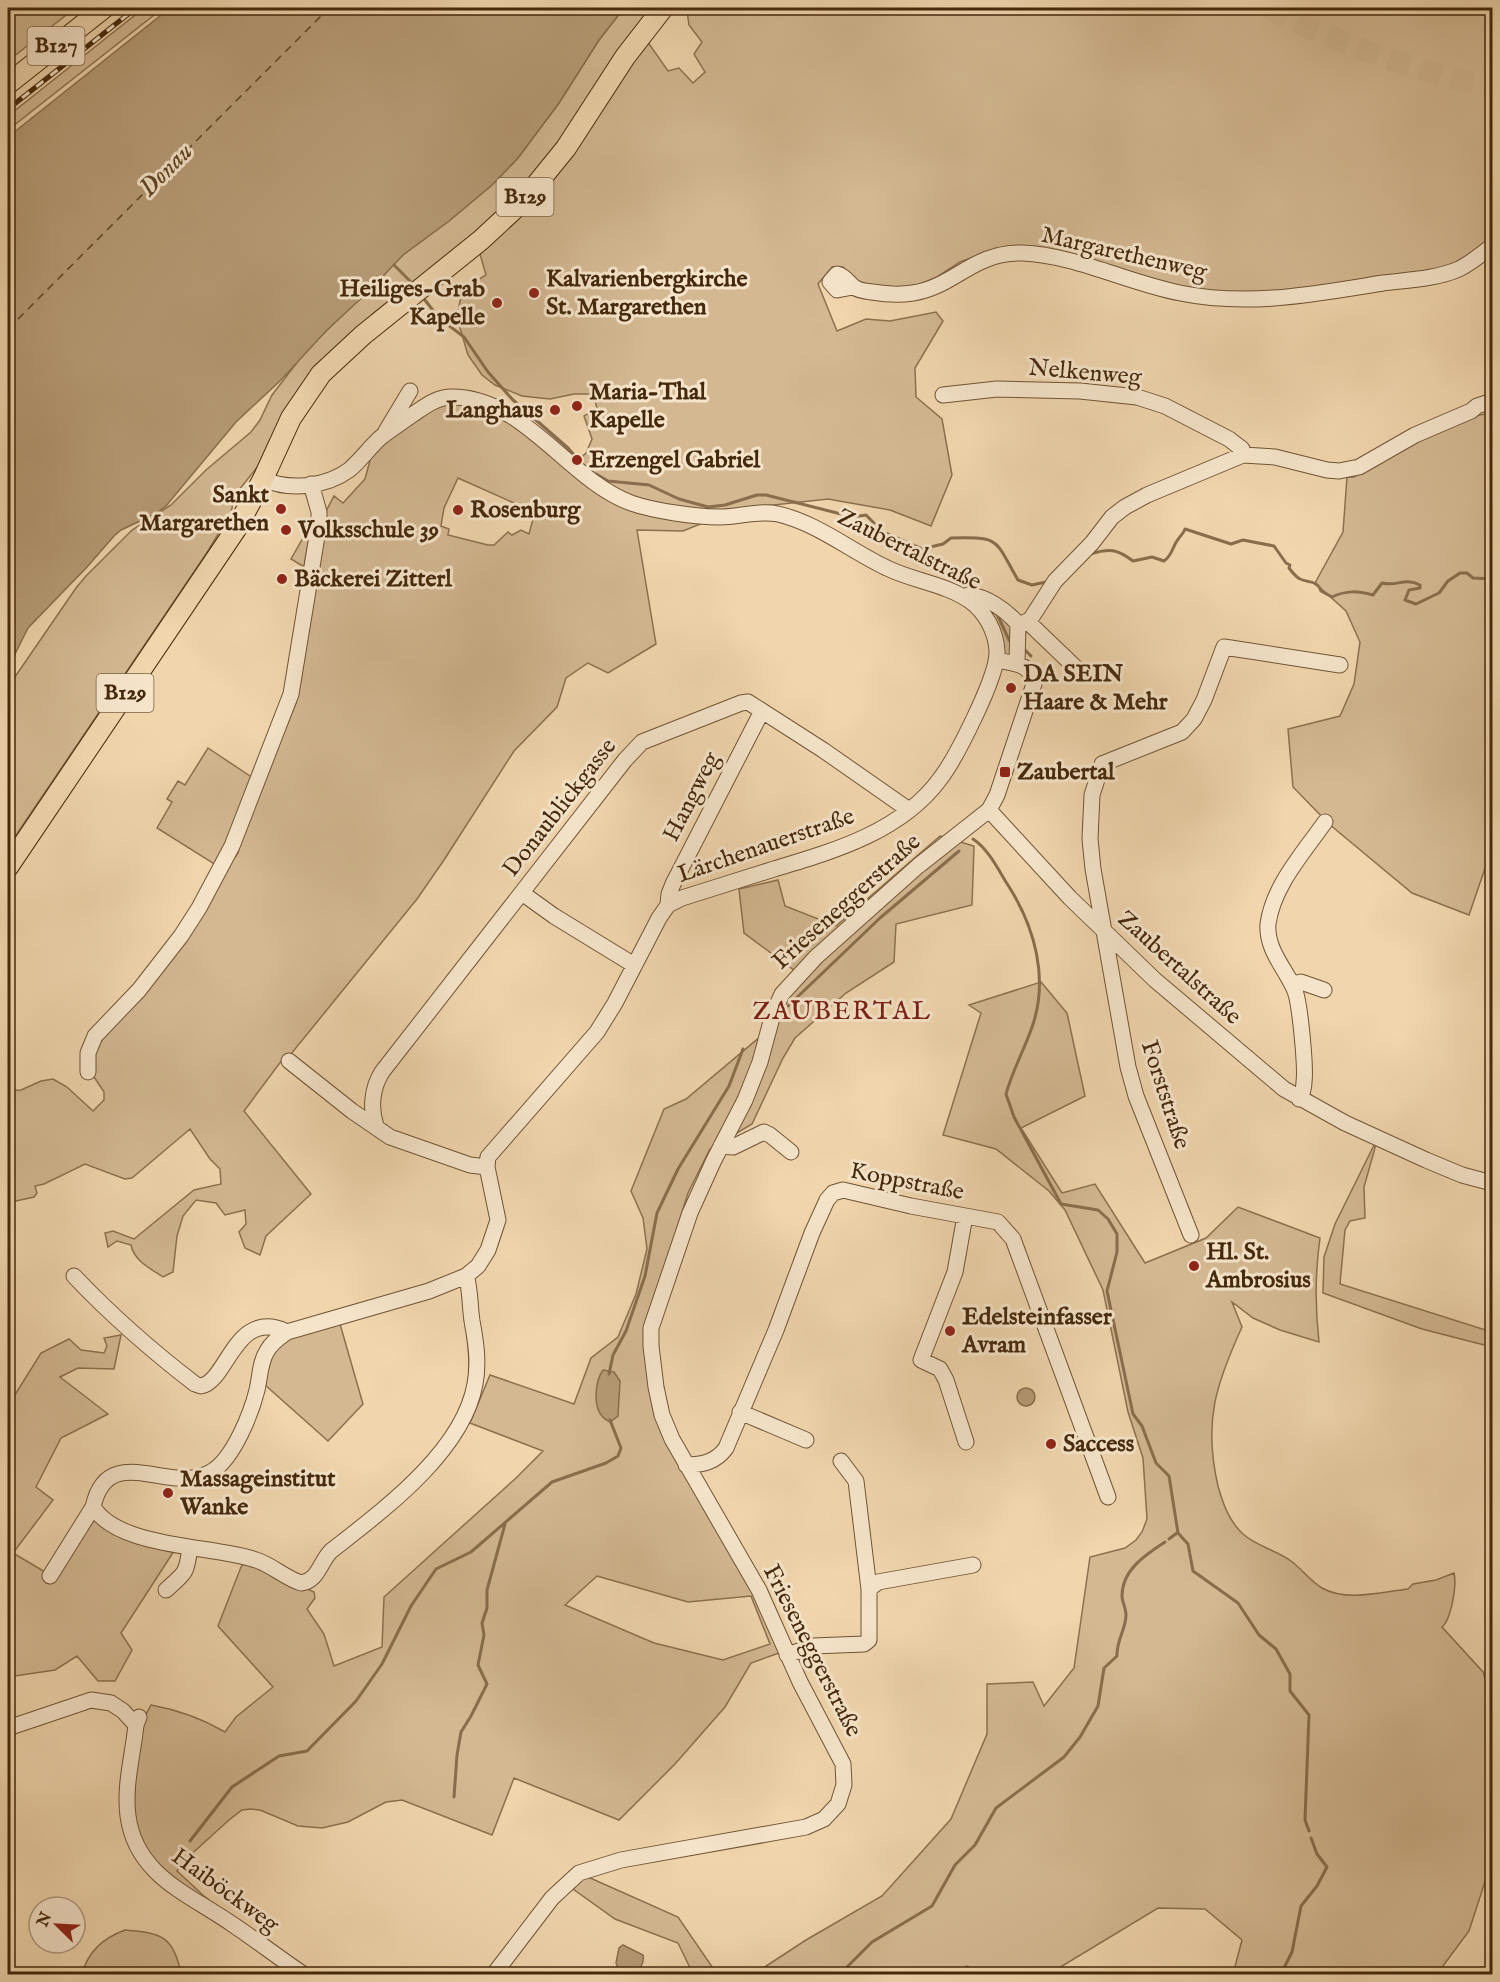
<svg xmlns="http://www.w3.org/2000/svg" width="1500" height="1982" font-family="'IM FELL English',serif">
	<style>
		.green { fill: #d3b892; stroke: #8c704f; stroke-width: 1.5; fill-rule: evenodd }
		.water { fill: #b69b76; stroke: #896d4c; stroke-width: 1.5 }
		.lines { fill: none; stroke-linecap: round; stroke-linejoin: round }
		.stream { stroke: #896d4c; stroke-width: 3 }
		.ferry { stroke: #614626; stroke-width: 1.5; stroke-dasharray: 8 6; stroke-linecap: butt }
		.highway-tunnel { stroke: #ceb38d; stroke-width: 22; stroke-dasharray: 22 11; stroke-linecap: butt }
		.minor-casing { stroke: #705434; stroke-width: 17 }
		.major-casing { stroke: #45290c; stroke-width: 22 }
		.minor { stroke: #f5e4ca; stroke-width: 15 }
		.major { stroke: #f0d5ad; stroke-width: 20 }
		.rail-casing { stroke: #45290c; stroke-width: 5 }
		.rail { stroke: #f5e4ca; stroke-width: 3; stroke-dasharray: 9; stroke-linecap: butt }
		.poi-dot { fill: #8f2418; stroke: #f5e4ca; stroke-width: 2 }
		.labels { text-anchor: middle; dominant-baseline: central; stroke-width: 6; stroke-linejoin: round; paint-order: stroke }
		.shield { fill: #f5e4ca; stroke: #7a6145; stroke-width: 1.5 }
		.shield-label { font-size: 22px; font-weight: bold; fill: #45290c }
		.street-label { font-size: 24px; fill: #45290c; stroke: #f5e4ca }
		.poi-label { font-size: 24px; font-weight: bold; fill: #45290c; stroke: #f5e4ca; text-anchor: start }
		.water-label { font-size: 26px; font-style: italic; fill: #614626; stroke: #f5e4ca }
		.neighbourhood-label { font-size: 26px; letter-spacing: 1.5px; fill: #7a1f14; stroke: #f5e4ca }
	</style>
	<rect width="100%" height="100%" fill="#f0d5ad"/>
	<filter id="stains"><feTurbulence type="fractalNoise" baseFrequency=".00333" numOctaves="4"/><feColorMatrix values="0 0 0 0 .2 0 0 0 0 .09 0 0 0 0 .02 0 0 0 .5 -.17"/></filter>
	<radialGradient id="worn" r=".72"><stop offset=".6" stop-color="#630" stop-opacity="0"/><stop offset="1" stop-color="#630" stop-opacity=".3"/></radialGradient>
	<path class="green" d="M8,8h67l-67,53z
		M144,8h19l-155,122v-14z
		M624,8h29l-110,158 -47,52 -121,94 -45,42 -64,102 -27,34 -6,13 -2,10 -25,41 -198,293v-160l68,-99 10,-12 46,-46 39,-25 35,-35 45,-38 9,-12 12,-25 34,-44 97,-96 46,-34 43,-36 26,-27 41,-55 40,-63z
		M690,8h802v231l-31,21 -22,11 -154,24 -98,-5 -161,-43 -29,1 -37,14 -23,15 -28,12 -50,-5 -16,-17h-11l-14,17 19,47 29,-12 24,2 46,-9 7,9 -28,47 1,29 26,22 10,56 -21,51 -41,-16 -62,-11 -91,10 -54,22 -46,-1 19,114 -48,29 -20,-10 -22,15 -9,29 -43,44 -70,109 -27,39 -126,155 -9,6 -38,51 67,83 -45,42 -6,19 -15,-7 -6,-16 7,-8 -1,-14 -20,5 -9,-12 -20,-3 -13,16 -6,20 -4,36 -10,5c-12,-8 -29,-16 -32,-32l-14,-4 -9,6 -3,-14 8,-2 21,8 60,-49 27,-6 -1,-15 -10,-10 -20,-30 -58,49 -7,1 -40,-15 -41,20 -9,2 2,7 -3,4 -18,4 -8,-1v-109l13,-1 20,-9 12,-2 14,8 26,24 11,-11v-8l-10,-15 -3,-26 147,-198 4,-21 54,-129 28,-188 10,-19 9,7 22,-24 7,-26 46,-36 24,-12 18,-1 29,7 86,52 11,-10 6,-14 -8,-23 13,-8 -4,-14h-19l-24,5 -28,-3 -27,-11 -13,-10 -14,-20 -11,-37 5,-28 24,-15 -6,-21 35,-34 130,-182 23,33 11,-3 14,15 12,-11 -11,-18 8,-12 -13,-17 -2,-14zM458,478l56,25 19,16 -4,15 -8,-4 -9,5 -4,-3 -14,13h-6l-40,-10 1,-6 -8,-3 3,-18z
		M1492,414v434l-23,67 -57,-22 -83,-69 -36,-37 -5,-58 52,-13 14,-32 6,-42 -14,-31 -31,-28 28,-51 4,-55h7l36,-24 85,-38z
		M307,531l3,2 -6,34 -13,-8z
		M982,603l13,6 17,19 5,29 -15,-4z
		M208,748l45,30 -34,89 -62,-39 15,-26 -5,-3 11,-18 7,4z
		M940,836l34,10 -2,59 -76,19 -2,38 -48,31 -51,45 -12,20 -31,66 -42,25 -22,44 -19,61 -18,127 103,214 25,58 -28,10 -26,44 -50,57 -56,56 -105,-42 -22,57 -90,-35 -16,2 -38,20 -26,6 -24,-2 -38,-16 -10,-1 -8,1 -13,10 -43,39 -9,12 27,25 69,53 -110,-73 -30,-46 4,-93 2,-10 12,-22c28,5 50,13 74,27l11,-15 37,-30 -55,-61 23,-59 5,-7 68,32 1,6 -8,11 17,25 10,32 48,-19 2,-50 132,-119 27,-27 -73,-28 20,-48 84,29 17,-46 27,-21 18,-43 11,-45 -4,-31 -12,-27 33,-82 22,-10 88,-74 21,-54 -51,-38 -5,-44 39,-9 7,26 51,20zM597,1576l91,26 63,-6 19,48 -47,16 -69,-17 -89,-38z
		M1041,982l26,31 18,83 -64,32 41,65 33,-9 50,79 61,-25 32,-31 82,31c-5,35 -5,69 -1,104l-39,-12 -27,-12 -21,-16 10,25c-26,57 -39,95 -24,159 5,18 11,35 25,48 13,12 33,16 48,27 11,8 19,20 31,27 24,14 60,4 86,1l5,-5 23,-4 18,-7c3,12 -3,47 -12,54l41,45 9,29v159l-23,71 -32,43h-204l9,-34 -37,-31 -47,-1 -109,66h-59l-23,-8 -14,8h-199l52,-34 76,-44 69,-77 36,-85v-50l46,-2 11,24 30,-38 16,-111 35,-9 11,-8 6,-8 5,-13 -4,-61 -15,-46 -25,-122 -38,-80 -16,-19 -53,-42 -53,-14 38,-122 -12,-8z
		M1378,1137l-14,50 1,31 -15,3 -5,9 -5,54 152,48v15l-70,-18 -99,-36 1,-36 11,-33z
		M340,1324l23,80 -35,37 -64,-57 10,-35 20,-16z
		M121,1335l-7,34 -36,-1 -18,9 48,37 -47,24 -25,49 17,13 -40,53 42,25 37,-60 82,33 -53,82 11,17 -17,31h-17l-21,-25 -22,14 -47,7v-271l33,-53 28,-14 12,11 23,3 3,-7 -3,-8z
		M579,1873l99,44 39,57h-24l-15,-31 -63,-24 -49,-35z
		M125,1930c36,3 49,6 56,44h-99c6,-23 21,-36 43,-44z"/>
	<path class="water" d="M170,8h454l-25,32 -40,63 -41,55 -26,27 -43,36 -46,34 -35,37 -42,39 -45,49 -45,42 -70,84 -11,8 -34,16 -7,6 -27,31 -59,61 -20,40v-531z
		M603,1370l11,2 6,9 -2,35 -8,6c-3,-2 -6,-3 -8,-6 -9,-10 -7,-35 1,-46z
		M1017 1397a9 9 0 1 1 18 0a9 9 0 1 1-18 0Z
		M623,1945l20,10c2,9 -4,15 -11,19l-14,-6 -2,-5 3,-15z"/>
	<g class="lines">
		<path class="stream" d="M394,265l20,20
			M421,295l18,23 25,19 24,35 25,28 55,48 15,17
			M596,474l12,7 41,4 30,14 29,8 17,-2 32,-10h9l87,22 13,-2 17,17 39,17 21,-5 8,-6c51,-1 43,1 67,42l14,5 14,-3
			M1090,554c20,-6 27,-5 43,7l19,-4 12,4c9,-6 8,-15 15,-23 2,-3 5,-5 6,-9l46,15 12,-4 31,6 12,17 4,2 -1,3c3,4 7,9 11,11 9,4 17,1 21,12l11,6c15,-7 25,-6 41,-2l9,-12c15,4 22,-6 38,2v3l-11,2 -4,10 11,4 23,-11 9,-12 12,-8h7l6,5 19,1
			M997,614l12,26
			M1024,649l7,7
			M973,839c14,9 24,28 33,43 29,44 44,98 25,148 -8,22 -19,42 -25,64l8,23 47,87 37,6 10,9 9,15v18l-10,39 26,123 9,12 14,37 13,13 9,57 10,11 5,27 45,32 21,32 17,14 14,25v17l19,24 -4,105 4,11
			M788,1006l92,-88 79,-67
			M609,1374l4,-19 13,-24 19,-55 12,-63 21,-44 51,-83 14,-37
			M1169,1539l8,-6
			M454,1797l3,-42 4,-23 10,-16 16,-32 -9,-19 6,-30 -2,-12 5,-15v-18l18,-66
			M190,1841l42,-54 47,-31 28,-5 49,-50 26,-37 29,-58 25,-37 35,-17 81,-70 54,-19 12,-7 3,-8 -11,-28
			M832,1974l11,-3 29,-29 60,-36 23,-41 20,-20 21,-37 68,-51 16,-20 18,-31 6,-38 13,-12c-1,-15 9,-27 9,-41 0,-7 -4,-13 -4,-19 0,-26 23,-41 43,-54
			M1281,1974l11,-22 9,-46 16,-20 10,-19 -10,-13 -6,-16"/>
		<path class="ferry" d="M8,329l321,-321"/>
		<path class="highway-tunnel" d="M1267,8c52,26 106,47 163,64 20,5 41,12 62,14"/>
		<defs>
			<path id="minor" d="M853,287l-16,3 -7,-8 7,-8c9,2 11,9 17,13 5,4 12,4 18,5 12,2 28,3 41,1 41,-6 60,-41 109,-40 53,2 106,30 158,40 69,14 135,1 203,-10 25,-3 53,-4 76,-14 12,-6 23,-15 33,-23
				M943,395l54,-6 83,2 57,6 28,9 64,33 13,10 1,6
				M386,431l24,-40
				M968,595c18,1 38,15 50,29l-1,40
				M1028,622l49,47
				M1018,625l12,-5 25,-39 37,-38 20,-26 13,-10 22,-12 96,-40 32,2 52,13 12,1 20,-4 56,-32 56,-24 6,-5 15,-5
				M989,810l81,88 85,82 129,109 61,34 81,37 36,15 30,8
				M522,893l32,23 80,49
				M668,905l1,-11 4,-10 89,-173
				M1292,984l9,-2 23,8
				M289,1061l63,50 38,26 80,28 17,2
				M88,1072v-19l7,-17 44,-46 42,-54 18,-28 33,-62 59,-152 28,-170v-12l-8,-28
				M1299,1099c3,-5 5,-11 5,-17 2,-15 -4,-78 -9,-91 -9,-22 -29,-41 -27,-67 5,-38 36,-72 57,-102
				M376,1126c-6,-18 -4,-38 6,-54l243,-312 17,-18 99,-39 7,-1 75,48 86,60
				M721,1146l12,1 31,-15 6,3 21,17
				M965,1216l-10,56 -34,88 19,9 6,11 20,62
				M1191,1235l-55,-139 -8,-29 -35,-198 -3,-30 2,-44 10,-31 80,-32 12,-13 10,-19 20,-53 116,18
				M74,1276c37,39 78,75 121,108l6,2c27,-5 34,-79 86,-54
				M740,1412l66,28
				M686,1465c16,0 30,-3 40,-17l50,-118 36,-97 15,-33 6,-7 10,-3 68,16 87,16 15,17 95,258
				M93,1507c13,-59 63,-24 100,-29 7,-1 15,-4 21,-8 20,-14 37,-56 43,-80 3,-13 3,-28 10,-39 5,-9 12,-13 20,-19l142,-41 37,-15 12,-10 10,-16 10,-30 -11,-53 1,-10 109,-125 18,-29 44,-85 9,-13 14,-7c31,-10 61,-19 92,-29 60,-18 127,-37 166,-90 16,-21 58,-103 57,-128 -1,-20 -12,-39 -27,-50 -24,-17 -57,-20 -83,-33 -36,-17 -70,-45 -109,-54 -19,-4 -39,3 -58,3 -24,0 -66,-6 -89,-14 -63,-23 -107,-106 -179,-106 -16,0 -28,10 -40,18 -11,8 -22,15 -32,23 -11,10 -20,23 -31,32 -23,17 -60,21 -86,9
				M50,1576l43,-69c27,42 120,38 163,53 16,5 29,18 45,23 17,-2 19,-21 30,-32 51,-40 132,-99 144,-167 4,-21 1,-42 -3,-63 -2,-12 -2,-37 -6,-45
				M869,1589l9,-7 95,-17
				M166,1590c19,-18 20,-14 24,-42
				M787,1655l26,-9 51,-2 5,-4v-51l-13,-108 -15,-20
				M139,1717l-3,8c-3,30 -12,60 -8,91 8,60 61,78 104,108 24,16 47,34 71,50
				M8,1728l83,-28 20,3 12,8 13,14
				M494,1974l58,-76 27,-25 42,-13 185,-33 18,-8 14,-15 6,-19 -1,-21 -43,-82 -41,-92 -87,-151 -10,-24 -6,-28 -5,-41v-18l39,-115 24,-53 31,-60 15,-38 13,-48 9,-20 34,-37 102,-91 71,-56 8,-15 37,-111c-2,-21 -22,-21 -38,-24"/>
			<path id="major" d="M8,84l96,-76
				M8,867l228,-338 27,-50 28,-61 30,-44 42,-39 118,-95 42,-39 43,-53 59,-91 38,-49"/>
		</defs>
		<use href="#minor" class="minor-casing"/>
		<use href="#major" class="major-casing"/>
		<use href="#minor" class="minor"/>
		<use href="#major" class="major"/>
		<defs>
			<path id="rail" d="M8,109l128,-101"/>
		</defs>
		<use href="#rail" class="rail-casing"/>
		<use href="#rail" class="rail"/>
	</g>
	<g class="poi-dot">
		<circle cx="534" cy="293" r="6"/>
		<circle cx="497" cy="303" r="6"/>
		<circle cx="577" cy="406" r="6"/>
		<circle cx="555" cy="410" r="6"/>
		<circle cx="577" cy="460" r="6"/>
		<circle cx="281" cy="509" r="6"/>
		<circle cx="458" cy="510" r="6"/>
		<circle cx="286" cy="530" r="6"/>
		<circle cx="282" cy="579" r="6"/>
		<circle cx="1011" cy="688" r="6"/>
		<rect x="999" y="766" width="12" height="12" rx="3"/>
		<circle cx="1194" cy="1266" r="6"/>
		<circle cx="950" cy="1331" r="6"/>
		<circle cx="1051" cy="1444" r="6"/>
		<circle cx="168" cy="1493" r="6"/>
	</g>
	<g class="labels">
		<g class="shield">
			<rect x="27.5" y="27" width="57" height="38" rx="4.5"/>
			<rect x="496.5" y="178" width="57" height="38" rx="4.5"/>
			<rect x="96.5" y="674" width="57" height="38" rx="4.5"/>
		</g>
		<g class="shield-label">
			<text x="56" y="46">B127</text>
			<text x="525" y="197">B129</text>
			<text x="125" y="693">B129</text>
		</g>
		<g class="street-label">
			<text transform="translate(1124 254) rotate(13)">Margarethenweg</text>
			<text transform="translate(1085 373) rotate(5)">Nelkenweg</text>
			<text transform="translate(909 550) rotate(26)">Zaubertalstraße</text>
			<text transform="translate(692 797) rotate(-63)">Hangweg</text>
			<text transform="translate(560 808) rotate(-52)">Donaublickgasse</text>
			<text transform="translate(766 846) rotate(-19)">Lärchenauerstraße</text>
			<text transform="translate(847 902) rotate(-42)">Frieseneggerstraße</text>
			<text transform="translate(1179 968) rotate(42)">Zaubertalstraße</text>
			<text transform="translate(1165 1095) rotate(72)">Forststraße</text>
			<text transform="translate(907 1182) rotate(11)">Koppstraße</text>
			<text transform="translate(812 1651) rotate(63)">Frieseneggerstraße</text>
			<text transform="translate(225 1891) rotate(36)">Haiböckweg</text>
		</g>
		<g class="poi-label">
			<text x="546" y="279">Kalvarienbergkirche<tspan x="546" dy="28">St. Margarethen</tspan></text>
			<text x="485" y="289" text-anchor="end">Heiliges-Grab<tspan x="485" dy="28">Kapelle</tspan></text>
			<text x="589" y="392">Maria-Thal<tspan x="589" dy="28">Kapelle</tspan></text>
			<text x="543" y="410" text-anchor="end">Langhaus</text>
			<text x="589" y="460">Erzengel Gabriel</text>
			<text x="269" y="495" text-anchor="end">Sankt<tspan x="269" dy="28">Margarethen</tspan></text>
			<text x="470" y="510">Rosenburg</text>
			<text x="298" y="530">Volksschule 39</text>
			<text x="294" y="579">Bäckerei Zitterl</text>
			<text x="1023" y="674">DA SEIN<tspan x="1023" dy="28">Haare &amp; Mehr</tspan></text>
			<text x="1017" y="772">Zaubertal</text>
			<text x="1206" y="1252">Hl. St.<tspan x="1206" dy="28">Ambrosius</tspan></text>
			<text x="962" y="1317">Edelsteinfasser<tspan x="962" dy="28">Avram</tspan></text>
			<text x="1063" y="1444">Saccess</text>
			<text x="180" y="1479">Massageinstitut<tspan x="180" dy="28">Wanke</tspan></text>
		</g>
		<g class="water-label">
			<text transform="translate(166 170) rotate(-46)">Donau</text>
		</g>
		<g class="neighbourhood-label">
			<text x="842" y="1011">ZAUBERTAL</text>
		</g>
	</g>
	<rect width="1500" height="1982" fill="none" stroke="#f0d5ad" stroke-width="30"/>
	<rect x="9" y="9" width="1482" height="1964" fill="none" stroke="#45290c" stroke-width="3"/>
	<rect x="15" y="15" width="1470" height="1952" fill="none" stroke="#45290c" stroke-width="1.5"/>
	<g transform="translate(57 1925) rotate(294)"><circle r="28" fill="#f5e4ca" stroke="#af997e" stroke-width="1.5"/>
	<path d="M0-4.5L10 22L0 15L-10 22Z" fill="#8f2418"/>
	<text y="-9" font-size="16" font-weight="bold" text-anchor="middle" fill="#45290c">N</text>
	</g>
	<rect width="100%" height="100%" filter="url(#stains)"/>
	<rect width="100%" height="100%" fill="url(#worn)"/>
</svg>
